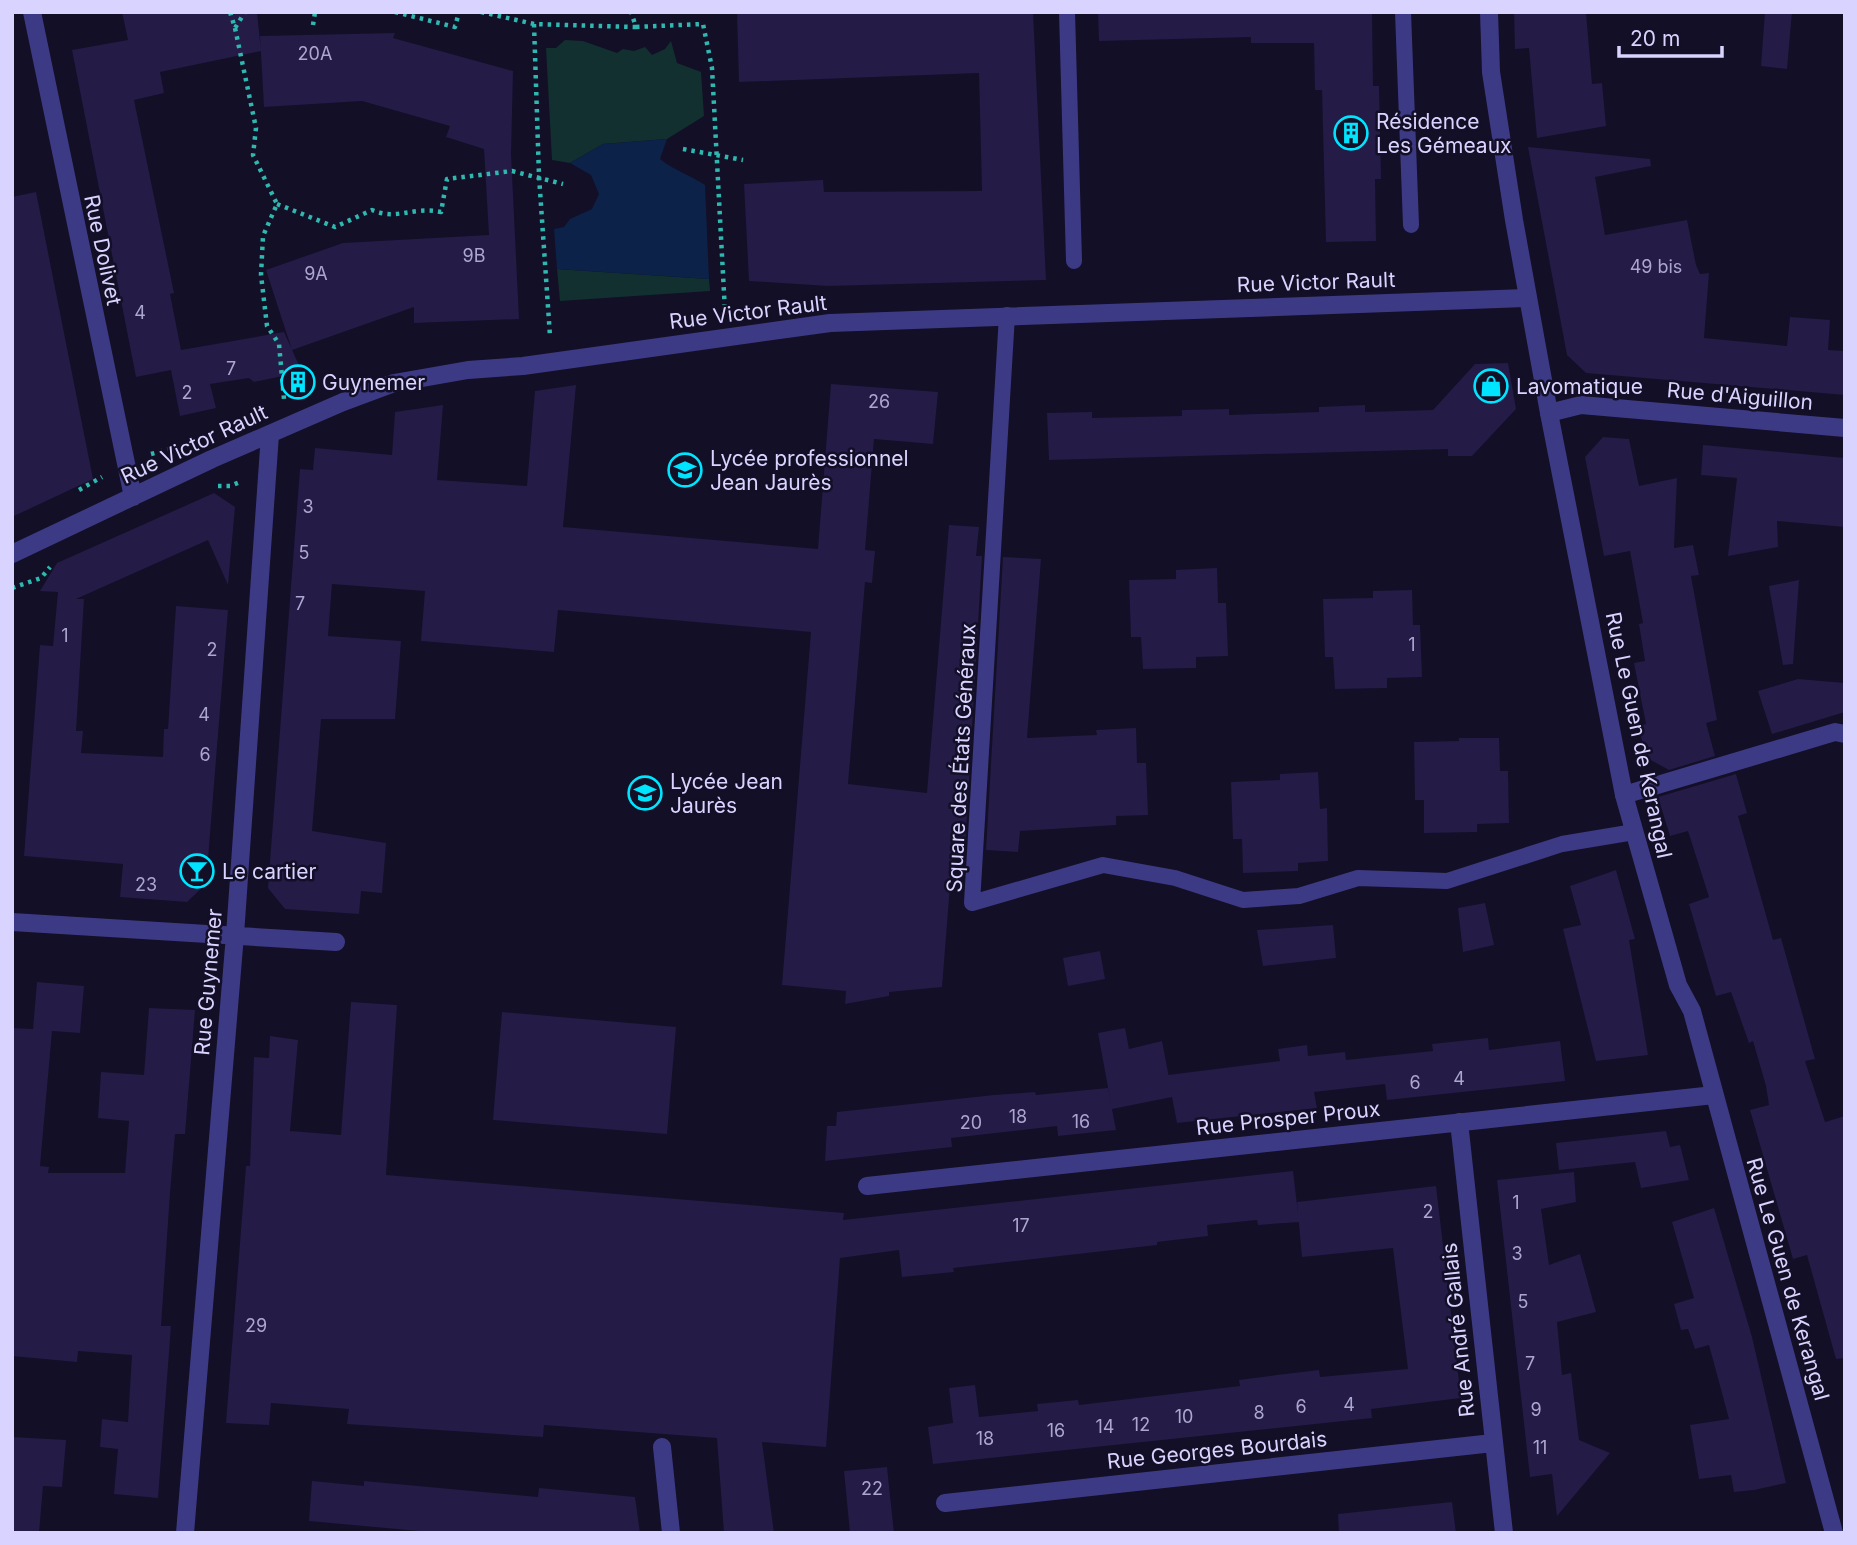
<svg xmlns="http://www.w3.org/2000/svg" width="1857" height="1545" font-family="Inter,sans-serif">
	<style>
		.green { fill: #12302f }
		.water { fill: #0c2248 }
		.building { fill: #241b47 }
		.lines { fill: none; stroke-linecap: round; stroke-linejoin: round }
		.path { stroke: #2fb8b0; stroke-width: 4.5; stroke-dasharray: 3.5 5; stroke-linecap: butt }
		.service { stroke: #3d3a85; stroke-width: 16 }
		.minor { stroke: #3d3a85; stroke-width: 18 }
		.tertiary { stroke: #3d3a85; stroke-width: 18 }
		.labels { text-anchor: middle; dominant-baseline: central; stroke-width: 5; stroke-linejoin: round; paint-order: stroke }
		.number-label { font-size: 18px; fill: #aca6d1 }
		.poi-label { font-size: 21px; fill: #d9d4ff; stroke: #130f26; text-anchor: start }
		.street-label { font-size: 21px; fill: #d9d4ff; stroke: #130f26 }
	</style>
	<rect width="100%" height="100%" fill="#130f26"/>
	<path class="green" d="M565,40l18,1 34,12 6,-4 11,2 11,-4 7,8 13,-6 6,-8 6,22 24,9 3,44 -37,23 -64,5 -33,19 -18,-3 -6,-112h10z
		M557,269l152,10 1,12 -150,10z"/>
	<path class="water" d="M667,139l-7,20c15,12 30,16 45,26l4,94 -152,-10 -3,-40 10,-2 6,-8 22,-10 7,-15 -8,-19 -21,-12 33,-19z"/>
	<path class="building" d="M122,12h135l4,39 -101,21 4,21 -30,7 40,193 -4,1 11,56 103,-18 18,40 -48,10 -5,-4 -39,6 6,24 -36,8 -9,-46 -35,7 -64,-327 56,-10z
		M737,12h296l13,268 -218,6 -79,-5 -5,-97 79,-4 1,12 158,-1 -3,-118 -240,9z
		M1098,12h274l1,74h6l2,93h-6l1,62 -50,1 -4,-152h-7l-1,-47h-63v-6l-152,4z
		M1514,12h72l6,72 10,-1 4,43 -69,12 -8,-90 -14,1z
		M1765,12h27l-5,57 -26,-3z
		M395,33l-2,5 120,33 -2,83 8,165 -105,4v-16l-122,43 -26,-80 77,-27 146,-8 -5,-86 -38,-12 4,-11 -88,-25 -98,6 -4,-71z
		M1528,147l122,12 1,7 -56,11 10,58 82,-15 9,45 4,9 9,-1 -5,65 83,8 3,-29 40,3 -2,30 17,1v44l-259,-22 -19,-18z
		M36,192l57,287 -81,38v-320z
		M1508,363l8,46 -44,47h-24v-7l-399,11 -2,-47 45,-1v6l90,-2v-6l47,-1v6l90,-3v-5l46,-2v7l68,-2 42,-46z
		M831,384l107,8 -5,52 -59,-5 -9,111 10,1 -3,32 -7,-1 -17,202 79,9 22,-268 30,2 -3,29h6l-17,293 -12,-1 -11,139 -53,5v4l-44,8 1,-13 -64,-6 29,-353 -253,-22 -4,42 -133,-11 4,-50 -93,-7 -4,52 73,5 -6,78h-74l-9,112 74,12 -4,50 -21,-2 -2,23 -74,-5 -17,-21 32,-419 13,1 2,-22 77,7 3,-43 48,-7 -6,75 90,6 8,-95 41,-6 -13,142 255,22z
		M1603,437l26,2 10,47 38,-8 -3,70 19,-3 6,30 -8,1 26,144 -11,3 9,33 -46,14 -22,-12 -9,-32 8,-2 -12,-61 11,-2 -6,-37 4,-1 -13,-72 -26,5 -19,-99z
		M1703,445l142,13v69l-68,-6 1,26 -50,9 9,-78 -36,-3z
		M214,493l21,14 -7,78 -20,-45 -132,59h8l-8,132h7l-2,22 82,4 1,-28h4l8,-123 52,4 -22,274 -19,18 -67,-5 3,-33 -99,-8 16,-211 13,1 5,-54 -18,-1 17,-28z
		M1003,557l38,2 -14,179 70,-3 -1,-5 40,-2 1,35h9l2,52 -32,1v9l-96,6 -2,21 -32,-2z
		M1217,568l1,35h8l2,53 -32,1v11l-53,1 -2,-32h-10l-2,-57 47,-1v-9z
		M1799,580l-6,84 -10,1 -14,-79z
		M1412,590l1,35h7l2,52 -35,1v10l-52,1 -2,-32h-8l-2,-58 50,-1v-7z
		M1798,679l47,4v29l-73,22 -14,-43z
		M1459,738h40l1,33h8l1,52 -32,1v8l-53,1v-33h-9l-1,-58 45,-1z
		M1318,772l2,37 7,-1 1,53 -30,2v8l-55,2 -1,-34h-9l-2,-57 49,-2v-6z
		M1736,774l11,39 -9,3 35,124 8,-2 34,121 -10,2 20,61 20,-6v242l-9,1 -29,-104 -14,4 -43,-149 19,-5 -3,-19 -13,-45 -4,2 -18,-51 -15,4 -27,-92 20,-7 -21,-66 -18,5 -12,-39z
		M1616,870l19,69 -6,1 19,115 -52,6 -33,-132 18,-4 -11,-39z
		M1485,903l9,42 -31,7 -5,-44z
		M1333,925l3,33 -73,8 -6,-36z
		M1100,951l5,28 -37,7 -5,-28z
		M37,982l47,4 -4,47 -28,-2 -12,135 9,1 -1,6h77l4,-52 -31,-3 3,-46 43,3 5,-67 46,2 -10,124h-10l-5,59 -9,133h10l-13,172 -44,-4 4,-45 -18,-2 2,-28 26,3 4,-67 -54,-4 -1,11 -65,-6v-328l21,1z
		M351,1002l46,3 -11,170 458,38 -1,7 450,-49 6,51 -41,3 -1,-5 -50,5 1,11 -51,6v3l-204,23 1,4 -52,5 -3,-27 -59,8 -14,189 -64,-5 12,91h-50l-7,-95 -173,-13 -1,12 -196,-13 2,-15 -78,-6 -2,22 -43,-2 20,-257h4l4,-109 15,1 1,-22 28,4 -8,91 51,4z
		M502,1012l174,15 -9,107 -174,-14z
		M1125,1028l4,21 33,-8 9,47 -3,-13 112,-14 -2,-12 29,-4 1,11 37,-4 1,8 87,-9 -1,-7 56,-6 1,12 71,-9 5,40 -178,19 -2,-16 -71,8 3,16 -140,15 -5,-26 -60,12 -14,-76z
		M1108,1088l8,42 -58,6 -1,-10 -106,12 1,9 -127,14 2,-35h9l1,-14 157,-17 41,-3 1,3z
		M1666,1131l4,16 10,-2 9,35 -48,8 -6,-26 -76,8 -3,-27z
		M1574,1172l2,30 -35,7 8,56 31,-11 16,58 -39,10 5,53 9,-2 8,67 31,13 -53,63 -5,-42 -22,3 -33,-297z
		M1436,1186l25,212 -90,11 1,9 -439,46 -5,-37 25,-4 -4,-35 26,-3 4,32 59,-6 -1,-7 41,-4 1,5 161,-19 -1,-6 38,-5 42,-5 1,7 88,-8 -15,-121 -91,9 -5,-55z
		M1714,1208l38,129 34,146 -32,7 -20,2 -3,-17 -32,4 -9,-54 39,-6 -20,-74 -14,4 -7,-20 -7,1 -7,-26 20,-6 -22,-76z
		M12,1437l54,3 -4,47 -19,-1 -4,47h-27z
		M887,1467l7,66h-44l-6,-62z
		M312,1481l52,5v-5l174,16 1,-9 96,9 5,36h-199l-132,-12z
		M1452,1502l4,31h-117l-1,-19z"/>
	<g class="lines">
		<path class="path" d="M230,12l5,16 10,-16
			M395,12l60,15 4,-15
			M481,12l53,12 102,3 -5,-15
			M534,24l5,152 11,160
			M313,25l2,-13
			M636,27l67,-3 9,44 13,244
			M235,28l21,100 -3,27 24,49 -14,32 -2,39 6,51 12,18 5,55
			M683,149l60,11
			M277,204l58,23 37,-17c25,11 39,-4 69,2l6,-33 65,-8 51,13
			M151,454l18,-5
			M218,486h12l10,-4
			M79,490l23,-13
			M12,588l29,-10 9,-11"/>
		<path class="service" d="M1067,12l7,249
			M1403,12l8,213
			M1007,315l-35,588 131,-38 72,13 68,22 56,-4 59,-18 89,3 115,-37 72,-12"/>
		<path class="minor" d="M32,12l101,485
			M1549,413l32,-8 264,23
			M12,554l200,-95 131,-57 51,-19 74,-13 55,-4 307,-43 698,-25
			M1624,795l211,-63 10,2
			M12,922l324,20
			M1459,1122l45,411
			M867,1186l847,-91
			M662,1447l9,86
			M945,1503l548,-60
			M185,1533l50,-598 35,-501"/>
		<path class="tertiary" d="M1489,12l2,60 23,148 35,193 75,382 54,190 14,26 142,522"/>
	</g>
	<defs>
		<symbol id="building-ring" viewBox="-11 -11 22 22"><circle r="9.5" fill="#130f26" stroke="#00e5ff" stroke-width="1.5"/><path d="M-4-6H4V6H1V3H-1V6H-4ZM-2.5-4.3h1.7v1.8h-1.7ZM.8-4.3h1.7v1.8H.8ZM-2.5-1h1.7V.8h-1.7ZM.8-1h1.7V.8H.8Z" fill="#00e5ff"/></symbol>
		<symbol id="shop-ring" viewBox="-11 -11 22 22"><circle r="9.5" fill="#130f26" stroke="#00e5ff" stroke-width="1.5"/><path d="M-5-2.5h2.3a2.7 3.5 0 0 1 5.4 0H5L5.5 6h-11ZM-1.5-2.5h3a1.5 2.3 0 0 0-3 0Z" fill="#00e5ff"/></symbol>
		<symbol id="school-ring" viewBox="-11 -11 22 22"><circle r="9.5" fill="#130f26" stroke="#00e5ff" stroke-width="1.5"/><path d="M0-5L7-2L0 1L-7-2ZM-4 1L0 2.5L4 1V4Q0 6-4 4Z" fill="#00e5ff"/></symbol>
		<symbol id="bar-ring" viewBox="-11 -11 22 22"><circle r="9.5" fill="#130f26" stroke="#00e5ff" stroke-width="1.5"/><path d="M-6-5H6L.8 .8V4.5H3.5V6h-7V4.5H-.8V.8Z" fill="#00e5ff"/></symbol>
	</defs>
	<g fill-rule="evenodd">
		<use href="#building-ring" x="1332" y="114" width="38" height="38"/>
		<use href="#building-ring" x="279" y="363" width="38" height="38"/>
		<use href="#shop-ring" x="1472" y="367" width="38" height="38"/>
		<use href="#school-ring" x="666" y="451" width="38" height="38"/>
		<use href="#school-ring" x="626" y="774" width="38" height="38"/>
		<use href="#bar-ring" x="178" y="852" width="38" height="38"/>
	</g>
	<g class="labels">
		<g class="number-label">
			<text x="315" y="53">20A</text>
			<text x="474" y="255">9B</text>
			<text x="1656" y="266">49 bis</text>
			<text x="316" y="273">9A</text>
			<text x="140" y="312">4</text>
			<text x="231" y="368">7</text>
			<text x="187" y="392">2</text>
			<text x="879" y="401">26</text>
			<text x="308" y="506">3</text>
			<text x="304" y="552">5</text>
			<text x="300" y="603">7</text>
			<text x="65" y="635">1</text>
			<text x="1412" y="644">1</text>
			<text x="212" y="649">2</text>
			<text x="204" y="714">4</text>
			<text x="205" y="754">6</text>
			<text x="146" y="884">23</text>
			<text x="1459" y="1078">4</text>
			<text x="1415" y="1082">6</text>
			<text x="1018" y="1116">18</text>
			<text x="1081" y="1121">16</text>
			<text x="971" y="1122">20</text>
			<text x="1516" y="1202">1</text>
			<text x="1428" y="1211">2</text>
			<text x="1021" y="1225">17</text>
			<text x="1517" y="1253">3</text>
			<text x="1523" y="1301">5</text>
			<text x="256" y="1325">29</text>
			<text x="1530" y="1363">7</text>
			<text x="1349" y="1404">4</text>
			<text x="1301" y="1406">6</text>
			<text x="1536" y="1409">9</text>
			<text x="1259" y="1412">8</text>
			<text x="1184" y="1416">10</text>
			<text x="1141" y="1424">12</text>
			<text x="1105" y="1426">14</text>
			<text x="1056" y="1430">16</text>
			<text x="985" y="1438">18</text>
			<text x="1540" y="1447">11</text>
			<text x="872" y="1488">22</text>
		</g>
		<g class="poi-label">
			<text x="1376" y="121">Résidence<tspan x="1376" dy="24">Les Gémeaux</tspan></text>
			<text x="322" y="382">Guynemer</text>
			<text x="1516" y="386">Lavomatique</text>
			<text x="710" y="458">Lycée professionnel<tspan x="710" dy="24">Jean Jaurès</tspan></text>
			<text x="670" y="781">Lycée Jean<tspan x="670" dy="24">Jaurès</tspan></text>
			<text x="222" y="871">Le cartier</text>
		</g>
		<g class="street-label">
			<text transform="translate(103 250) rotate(78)">Rue Dolivet</text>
			<text transform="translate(1316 282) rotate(-2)">Rue Victor Rault</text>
			<text transform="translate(748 312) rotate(-7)">Rue Victor Rault</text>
			<text transform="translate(1740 396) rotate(5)">Rue d'Aiguillon</text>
			<text transform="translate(194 444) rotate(-25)">Rue Victor Rault</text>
			<text transform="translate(1639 735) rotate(78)">Rue Le Guen de Kerangal</text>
			<text transform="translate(961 758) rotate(-87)">Square des États Généraux</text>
			<text transform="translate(208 982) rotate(-85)">Rue Guynemer</text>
			<text transform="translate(1288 1118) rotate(-6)">Rue Prosper Proux</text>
			<text transform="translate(1788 1279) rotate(74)">Rue Le Guen de Kerangal</text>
			<text transform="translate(1458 1330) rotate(-96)">Rue André Gallais</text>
			<text transform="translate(1217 1450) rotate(-6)">Rue Georges Bourdais</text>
		</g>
	</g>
	<rect width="1857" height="1545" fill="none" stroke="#d9d4ff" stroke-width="28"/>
	<path d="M1619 46v10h103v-10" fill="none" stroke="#d9d4ff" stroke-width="3.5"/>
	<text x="1630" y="46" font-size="21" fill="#d9d4ff" stroke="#130f26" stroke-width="5" paint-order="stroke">20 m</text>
</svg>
